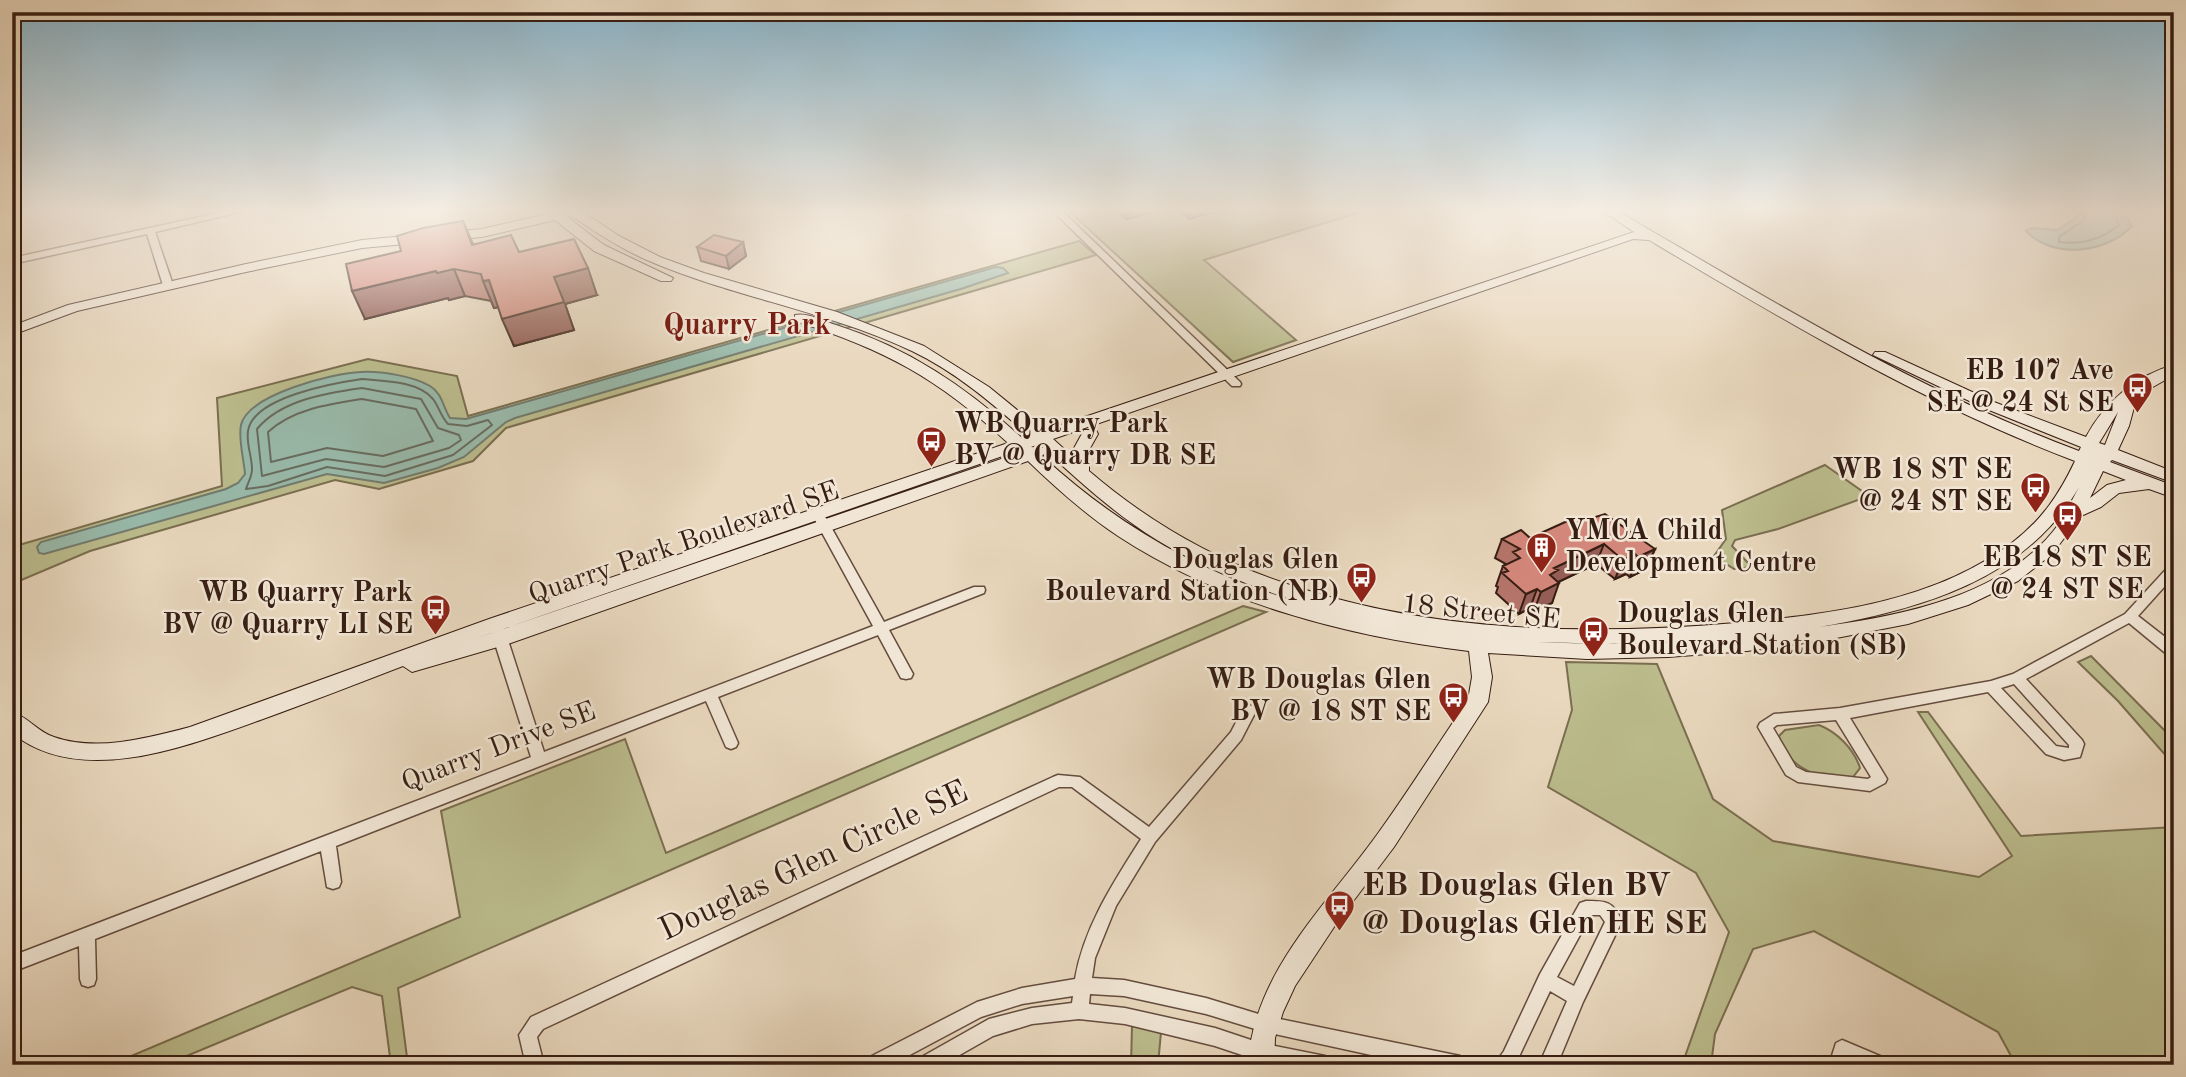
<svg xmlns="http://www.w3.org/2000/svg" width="2186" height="1077" font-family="'Old Standard TT',serif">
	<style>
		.green { fill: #bcbd8e; stroke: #7a6e50; stroke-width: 2 }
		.water { fill: #99bbac; stroke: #727c6f; stroke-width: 2 }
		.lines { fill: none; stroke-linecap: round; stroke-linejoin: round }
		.shore { stroke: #686c60; stroke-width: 2 }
		.street-casing { stroke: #644c3e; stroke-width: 3 }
		.secondary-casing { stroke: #371e13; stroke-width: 2 }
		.street { fill: #f1e6d5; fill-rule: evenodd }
		.secondary { fill: #f1e6d5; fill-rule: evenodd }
		.wall { fill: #b5746a; stroke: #371e13; stroke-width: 2 }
		.shaded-wall { fill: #945e56; stroke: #371e13; stroke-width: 2 }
		.building { fill: #d3877b; stroke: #371e13; stroke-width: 2 }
		.labels { text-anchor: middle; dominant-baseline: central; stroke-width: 5; stroke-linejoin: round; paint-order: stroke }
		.poi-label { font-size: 28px; font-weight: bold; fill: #371e13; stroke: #f1e6d5; text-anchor: end }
		.street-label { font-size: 28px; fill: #371e13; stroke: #f1e6d5 }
		.neighbourhood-label { font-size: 30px; font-weight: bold; fill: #7a1f14; stroke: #f1e6d5 }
		.near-street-label { font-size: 33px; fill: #371e13; stroke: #f1e6d5 }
		.near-poi-label { font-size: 33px; font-weight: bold; fill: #371e13; stroke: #f1e6d5; text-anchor: start }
	</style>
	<rect width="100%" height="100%" fill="#e9d8be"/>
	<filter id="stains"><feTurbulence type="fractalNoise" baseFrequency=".00286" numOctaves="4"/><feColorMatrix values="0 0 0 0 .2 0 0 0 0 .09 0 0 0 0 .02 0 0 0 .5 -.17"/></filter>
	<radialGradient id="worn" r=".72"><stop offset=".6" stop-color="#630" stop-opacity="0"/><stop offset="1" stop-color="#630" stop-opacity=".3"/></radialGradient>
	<path class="green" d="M1070,212h291l-157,48 92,80 -63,22z
		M1079,241l17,14 -590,173 -33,33 -94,28 -44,-9 -245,71 -78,33v-37l210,-61 -5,-88 151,-39 89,17 11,40z
		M1825,465l44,31 -91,33 -43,11 -3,6 20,21 -18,2 -20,-13 12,-17 -4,-29z
		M1243,606l23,6 -868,376 10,77h-17l-9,-69 -30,-9 -187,78h-55l350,-148 -19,-106 184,-72 41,114z
		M2091,656l83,84v25l-56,-64 -40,-39z
		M1566,662l91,2 56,135 60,42 206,36 33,-21 -94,-144h10l93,124 153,-9v238h-158l-18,-33 -184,-101 -61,18 -38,85 -4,31h-29l47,-133 -33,-59 -148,-86 24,-77z
		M1819,725c18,7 35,24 41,43l-7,9c-30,6 -67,-9 -74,-41l6,-6z
		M1132,1026l29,6 -3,33h-27z"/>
	<path class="water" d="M2078,212c17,0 47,-5 54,14 -25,27 -79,34 -106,5l5,-3 27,2 20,-14z
		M996,267l7,1 5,5 -44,15 -449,130 -9,4 -42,35 -26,11 -54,15 -57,-9 -283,80 -5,-1 -2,-6 4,-5 185,-53 12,-6 7,-9c-1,-14 -7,-35 -4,-49 7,-31 93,-52 120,-53 20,-1 52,4 69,14 12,7 13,21 20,32l16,1z"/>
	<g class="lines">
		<path class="shore" d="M2085,212l-2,9 -24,16v5c22,3 43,-3 60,-17l-5,-13
			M362,379c22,2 56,2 71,20 6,8 8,18 15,25l19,2 21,-6 4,5 -39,30 -68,21 -58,-9 -59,19 -22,3c2,-7 6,-12 6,-20 0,-13 -6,-25 -4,-38 5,-34 86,-48 114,-52z
			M362,388l59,11 17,29 21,7 2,5 -12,8 -65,19 -58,-8 -64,17 -5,-47c24,-29 69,-36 105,-41z
			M362,399l54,10 17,32 -50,15 -56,-8 -56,14 -3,-30c25,-23 62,-28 94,-33z"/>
		<defs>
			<path id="street" d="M223,212h17l-85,20 18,53 -5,3 -5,-3 -16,-51 -135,30v-6z
				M1054,212h9l177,170 1,2 -1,2h-8z
				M820,514l6,4 58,104 90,-35h10l1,3 -1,3 -95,37 24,44 -2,4 -5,1 -5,-1 -23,-43 -160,62 20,46 -2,4 -5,2 -5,-2 -20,-46 -370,145 5,36 -2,5 -6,2 -6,-2 -6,-36 -226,88 1,40 -2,6 -6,2 -6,-2 -2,-6 -1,-33 -67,26v-16l519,-199 -40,-126 2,-3h10l2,3 39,121 329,-126 -59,-108z
				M2174,564v12l-36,40 36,28v13l-5,-1 -40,-33 -103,56 56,61 2,4 -4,13 -16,3 -18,-6 -58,-62 -138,26 37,61 -2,4 -15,8 -72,-9 -12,-7 -28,-48 2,-4 14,-9 66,-6 151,-27 22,-7 112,-60 45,-49zM2014,684l55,61v3l-13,-2 -55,-58zM1836,720l35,57 -3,2 -62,-7 -10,-5 -23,-39 4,-3z
				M1249,705l5,2 2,4 -15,29 -86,102 -39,64 -21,52 -3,20 32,2 82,18 59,18 195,40 6,3 3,6h-52l-152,-33 -59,-18 -82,-18 -34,-2 -1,10 36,4 90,20 45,15 65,13 6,3 3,6h-54l-20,-4 -45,-15 -90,-22 -46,-5 -47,5 -39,12 -51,29h-27l3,-6 71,-40 43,-11 40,-5 1,-7 -51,8 -41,13 -90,48h-28l3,-6 111,-57 45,-14 53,-9c9,-52 38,-96 66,-140l-69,-52h-13l-516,242 -6,8 7,28h-18l-7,-30 12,-18 522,-240 5,-2 22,2 69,50 82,-95 13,-25z
				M1586,901c20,0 27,0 36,20l-39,81 -26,63h-18l28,-64 -17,-10 -34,72 -22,2 10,-14 36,-77 40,-71zM1591,915h9l5,7 -31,64 -17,-9z
				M1842,1040l45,19 3,6h-31l-11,-5 -1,5h-18l7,-22z"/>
			<path id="secondary" d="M546,212h37l36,24 41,21 44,16 133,39 87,34 65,41 54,44 591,-199 -30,-20h15c150,87 297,178 460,239l2,-4 -97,-39 -111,-53 2,-3h10l109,50 92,35c18,-34 50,-62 88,-72v10l-37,21 -8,30 -11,24 56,22v11l-62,-23 -2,2 64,24v12l-25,-9 -30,4 -18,14 -20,9 -29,38 -34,27 -50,24 -60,19 -82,16 -79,11 -79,6 -81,2 -99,-6 4,24 -4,25 -94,145 -58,77 -41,62 -12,26 -8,26 -1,27h-26c5,-93 80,-161 131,-233 31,-43 59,-88 89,-132l4,-23 -3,-26c-121,-14 -249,-48 -351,-115 -33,-22 -62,-48 -90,-75l-520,183 -96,28 -9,-6c-47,18 -93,36 -140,53 -73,26 -182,70 -251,14v-21c16,5 26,20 42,25 43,15 94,1 136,-10l299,-108 519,-176c-69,-64 -124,-94 -213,-122v-6c12,-3 29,6 41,10 73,23 130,62 186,113l7,-2c-36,-32 -73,-64 -117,-85 -82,-39 -174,-53 -258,-88 -30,-12 -57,-30 -84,-48l-3,2 37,28 69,33 -2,3h-10l-67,-30 -39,-31 -73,17 -120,11 -116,24 -169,39 -65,24v-9l56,-21 178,-41 116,-24 120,-11 65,-15zM1633,239l16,1c138,82 275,164 426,221 -15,32 -33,59 -62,81 -78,60 -182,72 -277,81 -142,12 -292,10 -430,-33 -81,-24 -153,-64 -217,-119v-21l9,-16 -2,-4h-12l-11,20v7l-20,-18zM2118,412l-13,33 -6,-2zM1039,444l4,4 -12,-1zM1045,450c35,32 70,64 112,90 44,27 93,46 142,62 -98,-28 -182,-77 -257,-146l4,-4zM1017,451l2,2 -548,187 32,-11zM2103,471l23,9 -19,5 -17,13zM2079,487c-7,13 -13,26 -21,38 -52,71 -157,91 -239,102 99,-17 207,-47 260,-140zM1689,641c-51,4 -102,3 -153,1l79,2z"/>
		</defs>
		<use href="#street" class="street-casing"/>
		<use href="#secondary" class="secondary-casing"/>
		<use href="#street" class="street"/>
		<use href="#secondary" class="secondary"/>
	</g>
	<path class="wall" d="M1118,212h34l-26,7z
		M1181,212h31l-23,7z
		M463,221l10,23 46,8 78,43 -32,9 9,26 -60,16 -15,-39 -5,1 -3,-7 -26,-5 -16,4 -1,-2 -83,21 36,-68z
		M743,242l3,14 -17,13 -28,-8 -4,-14z
		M1579,522l76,27 -9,20 -16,8 -4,-3 -11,5 -19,-15 -38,18 -6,21 -18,8 -4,-3 -11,6 -23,-21 2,-6 -2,-1 7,-20 3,-2 -11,-6 7,-19 28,-1z"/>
	<path class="shaded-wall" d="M1126,212h26l-26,7z
		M1189,212h23l-23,7z
		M743,242l3,14 -17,13 -3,-13z
		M588,268l9,27 -32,9 9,26 -60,16 -12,-27 52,-42z
		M454,269l11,27 -16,4 -1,-2 -83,21 -13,-28 84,-20z
		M489,280l11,27 -6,1 -11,-27z
		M1604,544l-8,20 -44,21 7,-2 -7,20 -18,8 7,-19 13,-24z
		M1655,549l-9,20 -16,8 8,-20z
		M1635,554l-9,20 -11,5 8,-19z
		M1537,589l-7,19 -11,6 7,-20z"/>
	<path class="building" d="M463,221l9,24 39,-10 8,17 55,-13 14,29 -34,9 10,25 -62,17 -13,-39 -6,1 -2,-7 -27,-5 -17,4 -1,-2 -84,20 -6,-27 55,-13 -4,-15 26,-8z
		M714,235l29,7 -17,14 -29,-9z
		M1605,514l50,35 -17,8 -3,-3 -12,6 -19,-16 -50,24 4,2 -8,5 9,8 -18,9 -4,-3 -11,5 -24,-21 6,-2 -5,-5 17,-8 -7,-6 7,-3 -18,-10 19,-9 9,8 44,-20 5,4z"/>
	<linearGradient id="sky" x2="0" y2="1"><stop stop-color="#88b7d0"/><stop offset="0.58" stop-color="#f5ede2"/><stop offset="1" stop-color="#f5ede2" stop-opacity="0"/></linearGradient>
	<rect width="2186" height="363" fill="url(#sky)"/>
	<defs>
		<symbol id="bus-pin" viewBox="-11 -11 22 30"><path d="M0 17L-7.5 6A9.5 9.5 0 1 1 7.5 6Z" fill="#8f2418" stroke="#f1e6d5"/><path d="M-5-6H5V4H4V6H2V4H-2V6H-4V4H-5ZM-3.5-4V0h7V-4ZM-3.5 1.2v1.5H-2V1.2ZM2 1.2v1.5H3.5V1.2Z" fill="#fff"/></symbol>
		<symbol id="building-pin" viewBox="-11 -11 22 30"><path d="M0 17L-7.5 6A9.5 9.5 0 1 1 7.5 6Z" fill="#8f2418" stroke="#f1e6d5"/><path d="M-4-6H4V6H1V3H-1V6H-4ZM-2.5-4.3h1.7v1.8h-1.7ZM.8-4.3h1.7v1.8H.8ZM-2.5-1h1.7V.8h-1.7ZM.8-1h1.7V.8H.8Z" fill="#fff"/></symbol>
	</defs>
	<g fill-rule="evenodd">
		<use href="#bus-pin" x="2120" y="370" width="35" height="47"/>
		<use href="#bus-pin" x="914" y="424" width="35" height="47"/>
		<use href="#bus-pin" x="2018" y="470" width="35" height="47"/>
		<use href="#bus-pin" x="2050" y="498" width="35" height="47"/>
		<use href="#building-pin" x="1524" y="530" width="35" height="47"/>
		<use href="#bus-pin" x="1344" y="560" width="35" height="47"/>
		<use href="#bus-pin" x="418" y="592" width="35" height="47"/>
		<use href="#bus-pin" x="1576" y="614" width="35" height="47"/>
		<use href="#bus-pin" x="1436" y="680" width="35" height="47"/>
		<use href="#bus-pin" x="1322" y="888" width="35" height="47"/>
	</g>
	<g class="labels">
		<g class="poi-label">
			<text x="2114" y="372">EB 107 Ave<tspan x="2114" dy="32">SE @ 24 St SE</tspan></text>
			<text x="954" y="425" text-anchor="start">WB Quarry Park<tspan x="954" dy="32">BV @ Quarry DR SE</tspan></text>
			<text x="2012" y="471">WB 18 ST SE<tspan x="2012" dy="32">@ 24 ST SE</tspan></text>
			<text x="1565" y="532" text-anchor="start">YMCA Child<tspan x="1565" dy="32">Development Centre</tspan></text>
			<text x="2067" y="559" text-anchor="middle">EB 18 ST SE<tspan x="2067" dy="32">@ 24 ST SE</tspan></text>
			<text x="1339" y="561">Douglas Glen<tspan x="1339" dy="32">Boulevard Station (NB)</tspan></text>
			<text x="413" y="594">WB Quarry Park<tspan x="413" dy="32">BV @ Quarry LI SE</tspan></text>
			<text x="1617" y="615" text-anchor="start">Douglas Glen<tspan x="1617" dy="32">Boulevard Station (SB)</tspan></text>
			<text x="1431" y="681">WB Douglas Glen<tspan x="1431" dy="32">BV @ 18 ST SE</tspan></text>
		</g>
		<g class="street-label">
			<text transform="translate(684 544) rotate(-19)">Quarry Park Boulevard SE</text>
			<text transform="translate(1481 613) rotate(6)">18 Street SE</text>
			<text transform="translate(499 748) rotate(-21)">Quarry Drive SE</text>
		</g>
		<g class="neighbourhood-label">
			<text x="747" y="326">Quarry Park</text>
		</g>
		<g class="near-street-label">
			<text transform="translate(814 862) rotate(-25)">Douglas Glen Circle SE</text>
		</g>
		<g class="near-poi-label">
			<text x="1362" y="886">EB Douglas Glen BV<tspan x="1362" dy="38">@ Douglas Glen HE SE</tspan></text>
		</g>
	</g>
	<rect width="2186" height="1077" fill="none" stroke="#e9d8be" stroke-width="42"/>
	<rect x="14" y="14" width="2158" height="1049" fill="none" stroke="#371e13" stroke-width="3.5"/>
	<rect x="21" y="21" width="2144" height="1035" fill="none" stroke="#371e13" stroke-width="2"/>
	<rect width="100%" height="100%" filter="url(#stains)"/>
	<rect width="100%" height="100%" fill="url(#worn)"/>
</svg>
